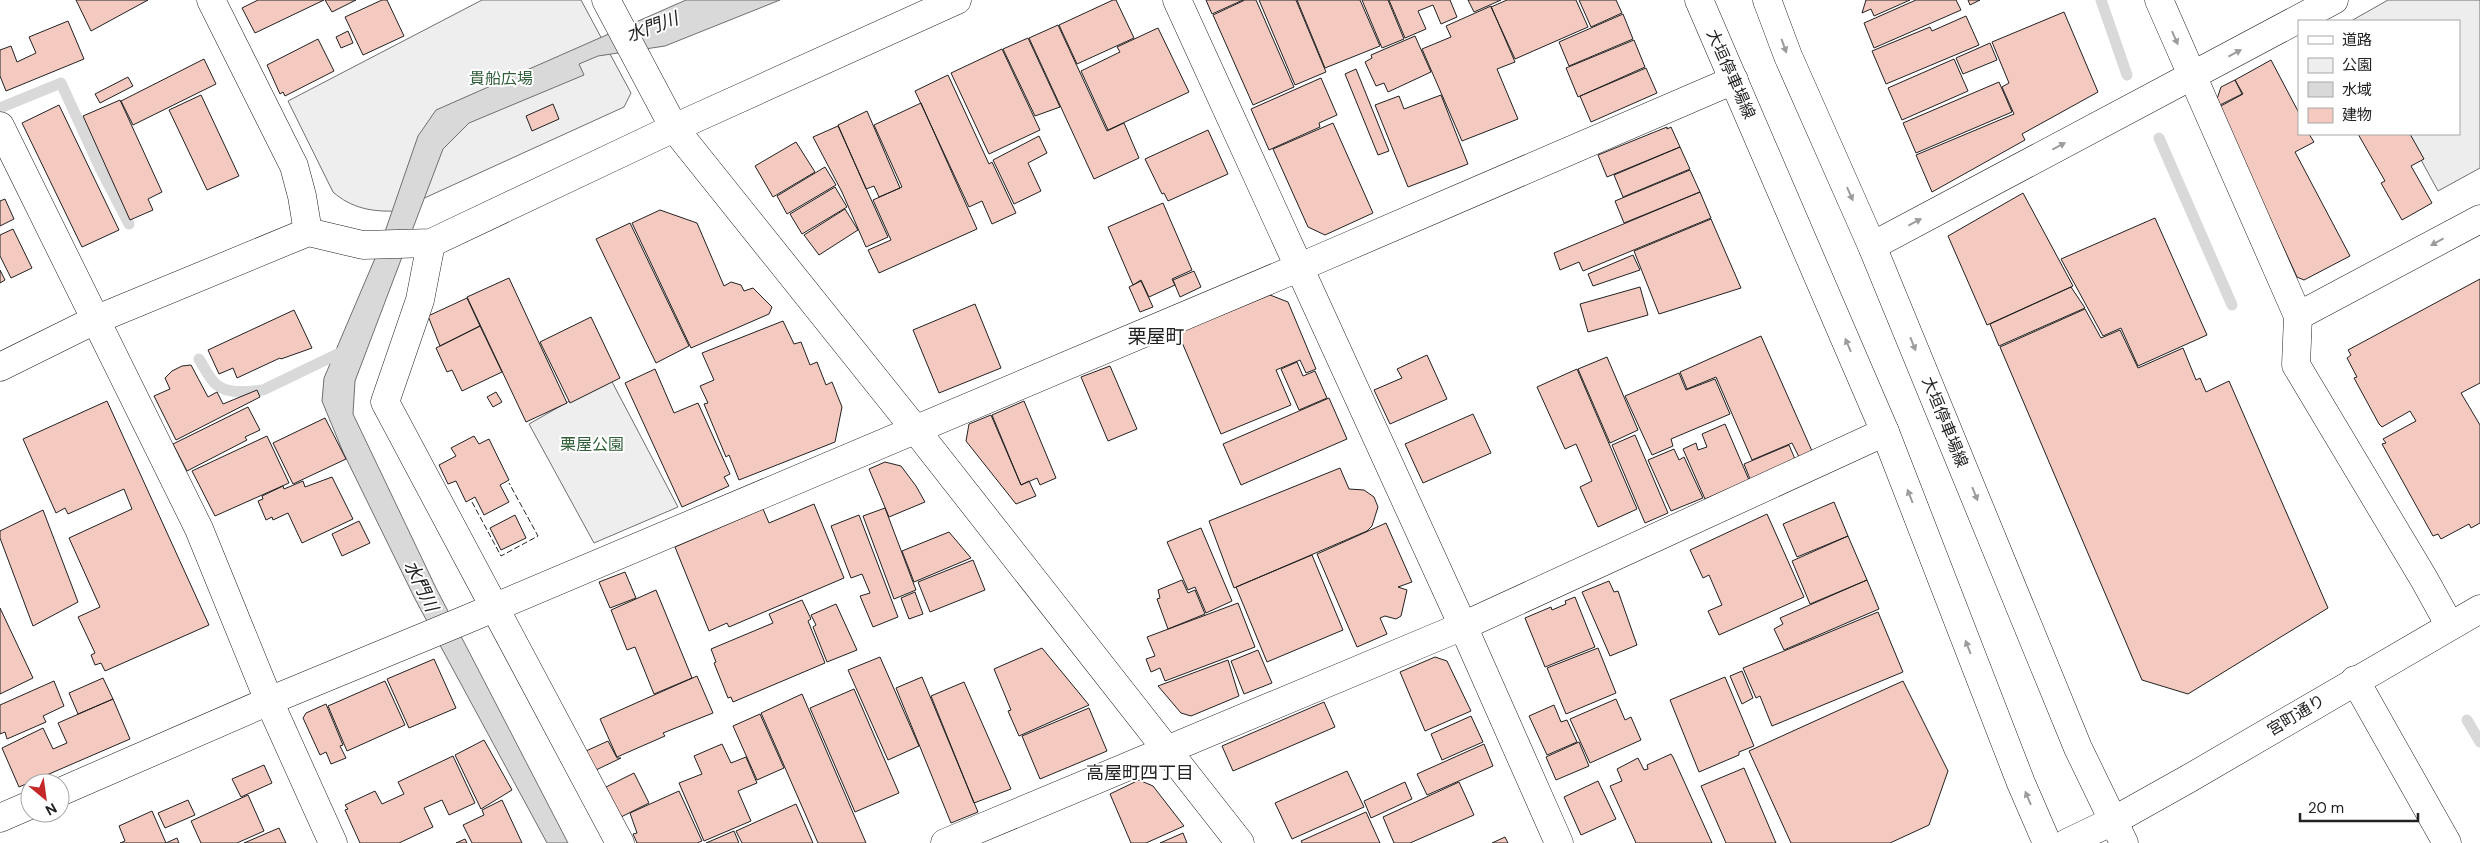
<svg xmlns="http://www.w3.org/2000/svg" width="2480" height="843" font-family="'DM Sans','Noto Sans JP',sans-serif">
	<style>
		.green { fill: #eee; stroke: #6f6f6f }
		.parking { fill: #ededed; stroke: #6f6f6f }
		.water { fill: #d9d9d9; stroke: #6f6f6f }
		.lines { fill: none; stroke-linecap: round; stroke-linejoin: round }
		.stream { stroke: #d9d9d9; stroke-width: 11 }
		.building { fill: #f3c9c0; stroke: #222 }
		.street-casing { stroke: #222; stroke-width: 29 }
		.secondary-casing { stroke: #222; stroke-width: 29 }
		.primary-casing { stroke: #222; stroke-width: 29 }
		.street { stroke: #fff; stroke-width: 28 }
		.secondary { stroke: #fff; stroke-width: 28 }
		.primary { stroke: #fff; stroke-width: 28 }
		.fence { stroke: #222; stroke-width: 1; stroke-dasharray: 6 2.5; stroke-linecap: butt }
		.oneway { fill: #9c9c9c }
		.labels { text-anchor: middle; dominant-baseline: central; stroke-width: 4; stroke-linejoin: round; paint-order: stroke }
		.street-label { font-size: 16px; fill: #222; stroke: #fff }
		.park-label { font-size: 16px; fill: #2f5e38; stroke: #fff }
		.water-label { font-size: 18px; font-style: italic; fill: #222; stroke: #fff }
		.neighbourhood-label { font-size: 18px; fill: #222; stroke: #fff }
		.quarter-label { font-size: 19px; fill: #222; stroke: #fff }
	</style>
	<rect width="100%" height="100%" fill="#fff"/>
	<path class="green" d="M482,0h99l50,93 -7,14 -228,104c-24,1 -45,-3 -63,-19l-45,-91z
		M610,378l68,129 -84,36 -65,-119z"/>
	<path class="parking" d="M2388,0h92v168l-42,23 -31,-57h52v-113h-108z"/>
	<path class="water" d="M686,0h94l-115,46 -67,10 -19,8 5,11 -115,48 -26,26 -88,232 -2,33 83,174 132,255h-21l-132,-244 -72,-147 -21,-51 2,-23 55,-129 39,-113 18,-26z"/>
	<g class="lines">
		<path class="stream" d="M2101,0l26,75
			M0,108l61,-25 39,85 29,56
			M2159,138l73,167
			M199,359c5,8 11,21 18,26 12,10 32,6 46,5l83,-40
			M2467,720l13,22"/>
	</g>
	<path class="building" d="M76,0h72l-57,31z
		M258,0h66l-69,33 -13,-25z
		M325,0h31l-24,12z
		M382,0h5l17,36 -41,19 -18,-38z
		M1113,0h3l18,38 -57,26 -18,-39z
		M1206,0h37l-31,14z
		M1245,0h11l38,87 -41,18 -40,-90z
		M1259,0h37l30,72 -31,13z
		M1297,0h63l20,46 -55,22z
		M1362,0h26l16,39 -22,9z
		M1389,0h61l7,17 -16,7 -8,-19 -15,6 8,18 -21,9z
		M1468,0h33l-27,12z
		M1507,0h69l12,27 -73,32 -24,-52z
		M1579,0h37l6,13 -31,14z
		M1866,0h44l-36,16 -3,-7 -9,4z
		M1916,0h40l5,10 -87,38 -10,-25z
		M1968,0h12l-10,5z
		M1491,6l24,56 -18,7 21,50 -56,22 -40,-92 29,-12 -5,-11z
		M2064,12l34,80 -76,42 3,6 -93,52 -16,-37 98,-41 -12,-27 7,-4 -17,-41z
		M1623,14l10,25 -64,27 -10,-24z
		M1966,16l13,29 -93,39 -14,-33 58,-24 2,4z
		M68,21l16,38 -78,32 -6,-15v-26l11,-4 6,16 19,-9 -7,-16z
		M1058,25l49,106 17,-8 15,35 -45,21 -65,-141z
		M1158,28l31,64 -81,38 -27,-59 39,-19 -3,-5z
		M348,31l5,12 -12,5 -5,-11z
		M1415,36l16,36 -43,20 -4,-9 -8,3 -11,-24 7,-4 -1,-3z
		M1028,38l32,69 -25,9 -32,-67z
		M318,39l16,32 -49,25 -2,-4 -3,2 -13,-29z
		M1634,40l11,27 -67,30 -12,-29z
		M1990,43l7,17 -34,14 -7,-16z
		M1002,49l38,81 -51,24 -38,-81z
		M204,59l12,25 -83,41 -12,-24z
		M1954,59l14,32 -66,29 -14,-32z
		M2271,60l28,53v21h10l5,8 -19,10 55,104 -46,24 -7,-3 -78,-170 24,-13 -8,-14z
		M1646,68l11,25 -66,29 -11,-26z
		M1356,69l33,82 -11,4 -33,-81z
		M948,75l41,89 3,-2 24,51 -24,11 -10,-23 -13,6 -54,-116z
		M128,77l5,9 -33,17 -5,-9z
		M1321,78l16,37 -18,8 1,4 -51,23 -18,-41z
		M2235,80l7,14 -22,11 -3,-6 4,-12z
		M1999,82l13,30 -96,41 -13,-30z
		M201,95l38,81 -32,14 -38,-80z
		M1441,95l27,69 -60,23 -33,-82 24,-9 5,13z
		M120,100l42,92 -14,7 5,11 -23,10 -47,-104z
		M921,103l56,126 -98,44 -11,-23 23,-10 -18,-40 29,-13 -28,-62z
		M553,104l6,15 -27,12 -6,-15z
		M59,105l60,125 -37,17 -60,-124z
		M867,111l33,77 -21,9 -5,-11 -8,3 -28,-64z
		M1333,123l40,90 -48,22 -17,-8 -35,-78z
		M838,126l50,111 -22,10 -24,-55 -29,-55z
		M1667,127v2l4,-2 9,20 -73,30 -9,-22z
		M1208,130l20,44 -60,27 -4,-8 -2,1 -17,-35z
		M2358,134h52l14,25 -13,7 21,37 -30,17 -21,-37 4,-2z
		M1039,136l8,17 -19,10 13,28 -27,13 -21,-44z
		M796,142l19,30 -42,25 -18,-31z
		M1680,147l10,22 -67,28 -9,-22z
		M825,167l11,18 -49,29 -10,-18z
		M1690,170l10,22 -76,31 -9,-22z
		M835,187l12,20 -45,27 -12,-20z
		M1700,192l11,26 -128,53 -4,-9 -19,8 -6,-17z
		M2023,193l50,93 -86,39 -39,-89z
		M5,199l9,20 -14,7v-25z
		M1163,203l29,67 -20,9 3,6 -26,12 -8,-17 -8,5 -25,-58z
		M845,209l13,21 -39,25 -15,-20z
		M660,210l37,13 27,63 7,-4 10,3 3,6 9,-3 19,19 -3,7 -78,34 -59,-125z
		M2155,218l52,117 -69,31 -17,-38 -18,8 -42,-77z
		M1711,219l30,69 -82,26 -25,-63z
		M630,223l59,123 -33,17 -60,-124z
		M13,229l19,39 -21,10 -11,-22v-21z
		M1633,255l7,15 -47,16 -5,-12z
		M0,270l5,10 -5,3z
		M1194,271l7,16 -21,10 -7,-17z
		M509,278l58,125 -41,19 -59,-125z
		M2480,279v104l-19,10 19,32v98l-9,5 -2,-4 -28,15 -3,-5 -5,2 -51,-92 4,-1 -3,-4 33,-18 -6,-10 -28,16 -3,-3 -25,-46 3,-1 -10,-19 4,-3 -3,-5z
		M1141,281l12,26 -13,5 -11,-25z
		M1640,287l8,28 -60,17 -8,-28z
		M2071,287l14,21 -86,38 -9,-22z
		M1270,295l18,7 28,67 -10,4 -6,-13 -24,10 15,35 -70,29 -43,-101z
		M467,298l13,28 -40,20 -12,-30z
		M975,304l26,64 -62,25 -26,-63z
		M2085,309l16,29 19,-8 18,38 45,-20 13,32 4,-2 6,14 23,-11 99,227 -140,86 -46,-14 -142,-333z
		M294,310l18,38 -31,11 -1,-1 -43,20 -4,-10 -14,6 -11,-24z
		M591,317l29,61 -50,25 -30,-61z
		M783,321l11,23 7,-2 9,23 7,-3 9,23 6,-3 10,25 -7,35 -96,38 -10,-25 -3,2 -22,-53 4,-1 -8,-17 14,-6 -12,-27z
		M480,326l22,46 -40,19 -10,-21 -5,2 -11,-24z
		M1761,336l51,115 -13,6 -7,-14 -40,17 -36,-83 -29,12 -7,-17z
		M1427,355l20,44 -57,25 -16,-34 28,-12 -5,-9z
		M1607,357l31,73 -28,13 -32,-74z
		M1297,362l6,14 12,-5 12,27 -28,12 -18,-41z
		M191,365l17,32 9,-5 6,12 34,-14 3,7 -84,43 -22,-44 16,-7 -5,-11 7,-7 10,-5z
		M1110,366l27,63 -29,12 -27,-64z
		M655,369l19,44 24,-10 32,71 -6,3 5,9 -47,21 -57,-124z
		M1577,369l60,140 -39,18 -18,-40 12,-6 -16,-37 -11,5 -28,-62z
		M1679,373l7,17 29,-11 15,35 -59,25 2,7 -21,9 -27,-59z
		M496,392l6,10 -9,5 -6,-10z
		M1329,398l18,41 -106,46 -18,-41z
		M107,401l102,224 -104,46 -4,-8 -6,2 -4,-10 4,-2 -17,-36 22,-10 -31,-69 63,-29 -8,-20 -56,25 -3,-6 -9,5 -33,-74z
		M1024,401l32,77 -16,7 -3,-7 -16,7 -29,-70z
		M248,407l12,23 -15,7 2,3 -60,31 -14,-27z
		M1473,414l18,39 -68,30 -18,-39z
		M991,415l30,70 8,-4 7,15 -20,8 -50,-63 3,-17z
		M325,418l21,41 -53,25 -20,-41z
		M1725,424l24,56 -44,19 -22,-50 13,-6 2,7 9,-3 -5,-13z
		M1635,435l33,78 -23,10 -33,-78z
		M267,436l22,47 -74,33 -23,-45z
		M474,436l5,8 10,-5 20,41 -9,5 9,17 -25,13 -9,-18 -9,5 -10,-21 -8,3 -9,-19 17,-9 -5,-8z
		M1789,445l6,14 -45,20 -6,-15z
		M1674,449l5,11 5,-3 19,41 -32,13 -23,-51z
		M885,462l16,4 15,20 9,16 -36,15 -20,-48z
		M1340,468l9,21 15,1 10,7 4,10 -6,19 -5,5 -133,57 -25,-67z
		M332,477l21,42 -51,24 -14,-30 -15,7 -1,-3 -6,3 -8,-19 5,-2 -1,-3 21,-10 1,3 19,-8 2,6z
		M1834,502l14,34 -51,21 -14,-33z
		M814,504l30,74 -115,49 -2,-4 -18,8 -34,-84 88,-38 6,14z
		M885,508l31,82 -22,9 -31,-83z
		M43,510l35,92 -45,24 -33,-88v-7z
		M1767,514l37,83 -85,38 -11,-24 14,-6 -13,-30 -6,3 -13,-28z
		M515,515l11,23 -25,12 -11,-22z
		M859,515l39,102 -25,10 -13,-31 10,-3 -8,-19 -11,4 -20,-52z
		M359,521l11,22 -28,13 -10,-22z
		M1386,523l26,59 -14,5 9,3 -6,26 -5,3 -11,-3 -5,2 7,16 -30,13 -40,-93z
		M1201,528l31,73 -26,12 -11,-26 -7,3 -21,-48z
		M949,532l22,26 -57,24 -12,-31z
		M1848,536l19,44 -57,24 -18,-43z
		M1312,555l31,75 -76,32 -31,-75z
		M973,560l12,30 -55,22 -12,-30z
		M625,572l11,26 -26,10 -11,-26z
		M1182,580l6,13 7,-3 10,24 -37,15 -11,-30 3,-1 -2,-8z
		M1867,580l12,29 -95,41 -10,-21 9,-5 -3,-6z
		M1609,581l5,11 4,-1 19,54 -27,11 -28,-64z
		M656,590l36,88 -38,16 -19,-47 -8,3 -16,-40z
		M915,592l8,22 -14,5 -8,-21z
		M1575,597l20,50 -50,20 -20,-49 26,-11 1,3 14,-6 -1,-3z
		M802,600l9,19 -3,2 17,42 -92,39 -2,-5 -3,1 -14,-35 2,-1 -5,-13 62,-26 -4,-9z
		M1238,603l17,44 -90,34 -5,-13 -9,4 -5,-13 9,-3 -8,-19z
		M836,604l21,46 -30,12 -14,-35 3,-2 -5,-10z
		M0,608l33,70 -33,16z
		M1878,612l25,60 -131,54 -12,-30 -4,2 -13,-30z
		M1042,648l47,57 -70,31 -11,-25 3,-1 -17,-41z
		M1598,648l18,45 -50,21 -19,-46z
		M1258,650l14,33 -28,11 -13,-33z
		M880,657l39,89 -31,14 -40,-90z
		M1435,657l12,4 24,50 -46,20 -25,-59z
		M434,659l22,49 -47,20 -22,-49z
		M1228,660l11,36 -48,20 -10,-3 -23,-27z
		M1742,671l11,27 -11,6 -12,-28z
		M697,676l16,37 -50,20 2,3 -48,21 -17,-38z
		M922,677l56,135 -27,11 -55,-135z
		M1725,677l29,69 -15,6v3l-40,17 -29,-72z
		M103,678l10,21 -35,15 -9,-21z
		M54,681l10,25 -21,10 3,6 -39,17 -2,-7 -5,2v-29z
		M385,681l20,44 -58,26 -19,-45z
		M1903,681l45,90 -19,54 -39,18h-99l-42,-92z
		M964,682l47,107 -37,14 -43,-107z
		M854,689l45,104 -44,19 -45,-104z
		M802,694l64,149h-48l-57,-130z
		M113,699l17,40 -111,48 -17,-39 41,-20 10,21 14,-6 -9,-20z
		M1616,699l9,21 6,-3 10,23 -51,23 -20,-44z
		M1324,702l11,25 -102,44 -11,-25z
		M326,704l17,41 -3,1 6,12 -15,6 -5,-12 -6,3 -17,-37 3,-5z
		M1554,705l7,17 6,-2 10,22 -30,13 -18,-39z
		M1089,708l18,43 -67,28 -18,-43z
		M760,714l24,54 -27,12 -24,-54z
		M1471,716l12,26 -41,18 -11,-26z
		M484,740l28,50 -31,19 -26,-54z
		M608,741l9,17h4l-25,12 -10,-19z
		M1579,742l10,24 -33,14 -10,-23z
		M722,744l9,19 15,-6 11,26 -19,8 13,30 -47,20 -25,-58 23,-9 -8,-18z
		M1484,744l9,22 -66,29 -10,-21z
		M1671,754l2,3 39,86h-76l-26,-57 12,-5 -5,-12 21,-11 6,12 4,-1 -1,-4z
		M453,756l22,47 -26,12 -7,-15 -18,8 9,19 -34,16h-39l-15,-33 3,-1 -3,-4 30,-14 7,13 22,-10 -6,-12z
		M264,765l8,18 -31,14 -9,-18z
		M1744,768l32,75h-50l-25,-57z
		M1347,771l17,36 -72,32 -17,-36z
		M634,773l15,30 -28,14 -15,-30z
		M1139,780l14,6 31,40 -38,17h-15l-21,-49z
		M1598,781l18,38 -35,16 -17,-38z
		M1405,782l7,17 -41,19 -7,-17z
		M1459,782l15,33 -64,28h-16l-11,-26z
		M679,791l23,50 -5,2h-60l-4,-9 4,-1 -7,-20z
		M248,795l16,36 -27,12h-36l-10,-22z
		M188,800l7,15 -30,13 -7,-15z
		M502,800l20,43h-50l-9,-18 21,-10 -2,-5z
		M796,804l17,39h-71l-6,-12z
		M152,811l14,32 11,-5 2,5h-59l5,-2 -6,-15z
		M1366,812l14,31h-78l-1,-2z
		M279,828l7,15h-42z
		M734,831l5,12h-33z
		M1183,833l4,10h-27z
		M1505,837l3,6h-16z
		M465,839l2,4h-11z"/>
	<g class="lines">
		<defs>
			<path id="street" d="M211,0l83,166 8,30 6,36
				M606,0l68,128 241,301 325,414
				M1177,0l286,626 96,217
				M2159,0l139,316 -2,49 128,214 26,47
				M0,126l199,403 70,172 64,142
				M431,243l-11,57 -35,102 235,441
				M1872,246l462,-246
				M2298,316l182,-97
				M2355,680l92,163
				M60,792l209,-91 196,-81 835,-353 434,-187
				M0,818l30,-13
				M945,843l518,-217 422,-194"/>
			<path id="secondary" d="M0,367l95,-47 213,-88 55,13 68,-2 243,-115 283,-128
				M2067,843l46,-22 75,-42 292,-170"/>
			<path id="primary" d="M1699,0l186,432 136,351 26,60
				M1767,0l21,56 84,190 206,502 46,95"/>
		</defs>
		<use href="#street" class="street-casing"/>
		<use href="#secondary" class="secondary-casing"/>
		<use href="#primary" class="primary-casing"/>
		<use href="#street" class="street"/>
		<use href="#secondary" class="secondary"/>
		<use href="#primary" class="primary"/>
		<path class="fence" d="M472,502l29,54 37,-20 -29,-53"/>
	</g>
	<defs><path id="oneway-solid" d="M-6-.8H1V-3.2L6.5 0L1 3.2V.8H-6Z" transform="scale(1.25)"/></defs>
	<g class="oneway">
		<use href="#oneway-solid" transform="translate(2175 38) rotate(66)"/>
		<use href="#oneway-solid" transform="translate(1784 46) rotate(70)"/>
		<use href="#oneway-solid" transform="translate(2235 53) rotate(-28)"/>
		<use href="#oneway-solid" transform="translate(2059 146) rotate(-28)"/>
		<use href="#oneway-solid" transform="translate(1850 194) rotate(66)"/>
		<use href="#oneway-solid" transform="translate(1915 222) rotate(-28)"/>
		<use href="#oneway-solid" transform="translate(2437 242) rotate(151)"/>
		<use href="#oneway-solid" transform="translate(1913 344) rotate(68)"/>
		<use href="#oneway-solid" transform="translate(1848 345) rotate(-113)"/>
		<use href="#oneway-solid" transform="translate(1975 494) rotate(68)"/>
		<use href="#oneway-solid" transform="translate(1910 496) rotate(-111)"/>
		<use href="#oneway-solid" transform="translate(1968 647) rotate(-111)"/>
		<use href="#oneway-solid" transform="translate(2028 798) rotate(-113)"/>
	</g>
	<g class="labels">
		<g class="street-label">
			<text transform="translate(1731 74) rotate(66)">大垣停車場線</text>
			<text transform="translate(1945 422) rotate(68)">大垣停車場線</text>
			<text transform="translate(2296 715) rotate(-31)">宮町通り</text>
		</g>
		<g class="park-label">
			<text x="501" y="78">貴船広場</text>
			<text x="592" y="444">栗屋公園</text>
		</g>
		<g class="water-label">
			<text transform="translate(652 27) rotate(-20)">水門川</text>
			<text transform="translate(421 586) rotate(64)">水門川</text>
		</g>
		<g class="neighbourhood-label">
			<text x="1140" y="773">高屋町四丁目</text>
		</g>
		<g class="quarter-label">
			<text x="1156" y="336">栗屋町</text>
		</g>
	</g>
	<rect x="2298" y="20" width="162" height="115" fill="#ffffff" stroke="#a7a7a7"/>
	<rect x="2308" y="36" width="25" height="8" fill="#ffffff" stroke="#a7a7a7"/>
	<text x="2342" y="45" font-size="15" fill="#222222">道路</text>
	<rect x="2308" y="58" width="25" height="15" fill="#eeeeee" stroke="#a7a7a7"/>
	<text x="2342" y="70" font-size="15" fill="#222222">公園</text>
	<rect x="2308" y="82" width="25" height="15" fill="#d9d9d9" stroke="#a7a7a7"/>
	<text x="2342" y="95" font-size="15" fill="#222222">水域</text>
	<rect x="2308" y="108" width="25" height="15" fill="#f3c9c0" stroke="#a7a7a7"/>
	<text x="2342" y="120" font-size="15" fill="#222222">建物</text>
	<g transform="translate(45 798) rotate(151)"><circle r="24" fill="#ffffff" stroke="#a7a7a7"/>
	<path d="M0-4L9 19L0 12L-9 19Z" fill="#c62828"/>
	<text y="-8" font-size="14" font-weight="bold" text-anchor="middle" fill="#222222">N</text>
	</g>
	<path d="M2300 813v8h118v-8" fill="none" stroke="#222222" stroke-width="2.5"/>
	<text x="2308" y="813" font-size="15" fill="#222222" stroke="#ffffff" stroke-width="4" paint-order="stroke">20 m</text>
</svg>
